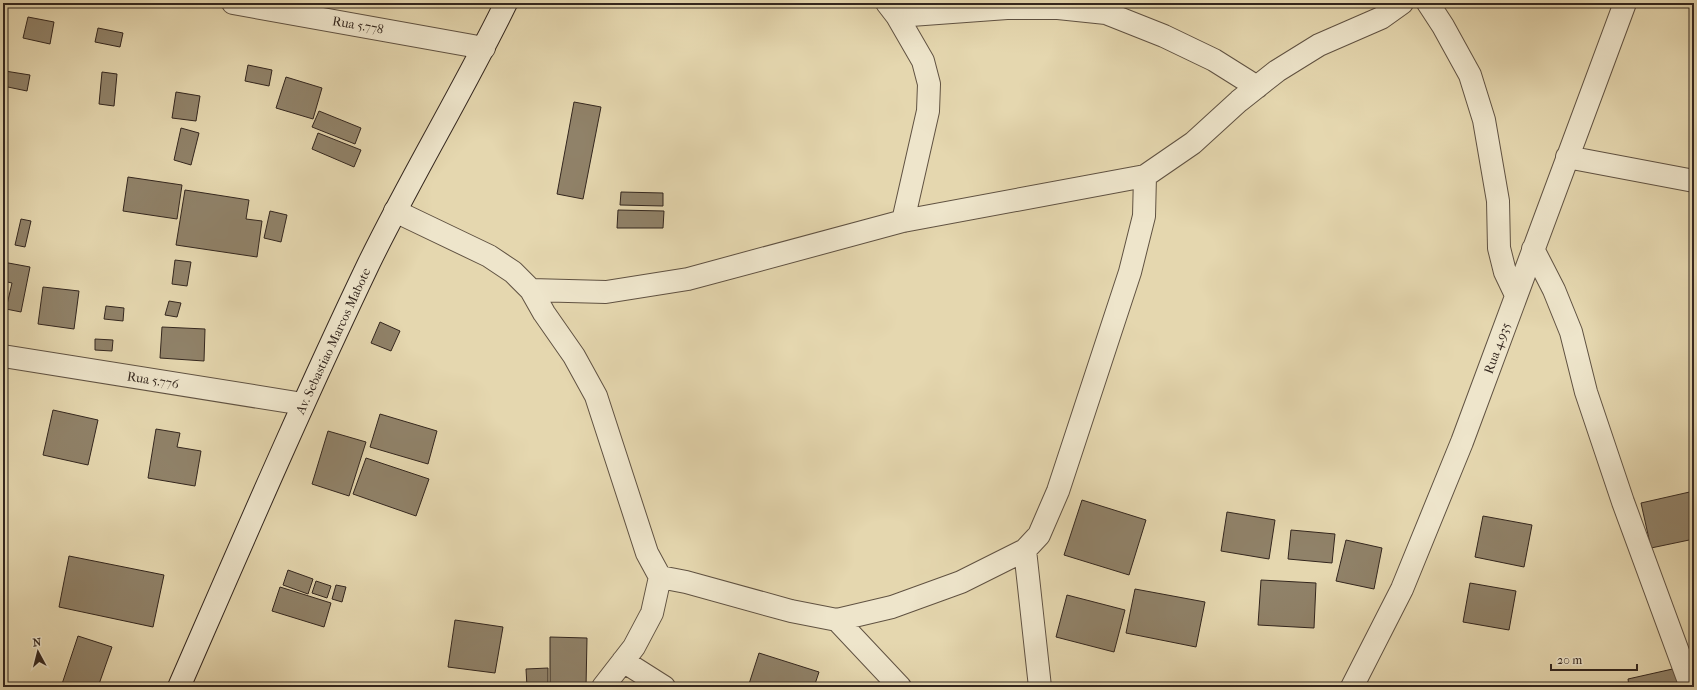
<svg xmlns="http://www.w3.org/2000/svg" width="1697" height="690" font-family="'IM FELL French Canon',serif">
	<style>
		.building { fill: #908269; stroke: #33261e }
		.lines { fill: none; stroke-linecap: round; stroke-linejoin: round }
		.street-casing { stroke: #605242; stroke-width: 24 }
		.secondary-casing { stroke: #33261e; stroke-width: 24 }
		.street { stroke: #eee5cb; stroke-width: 22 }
		.secondary { stroke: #eee5cb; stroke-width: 22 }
		.labels { text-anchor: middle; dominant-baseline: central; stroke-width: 3; stroke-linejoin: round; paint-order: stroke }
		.street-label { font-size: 13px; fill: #33261e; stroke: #eee5cb }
	</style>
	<rect width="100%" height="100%" fill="#e5d7af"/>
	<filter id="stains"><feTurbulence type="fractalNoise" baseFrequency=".005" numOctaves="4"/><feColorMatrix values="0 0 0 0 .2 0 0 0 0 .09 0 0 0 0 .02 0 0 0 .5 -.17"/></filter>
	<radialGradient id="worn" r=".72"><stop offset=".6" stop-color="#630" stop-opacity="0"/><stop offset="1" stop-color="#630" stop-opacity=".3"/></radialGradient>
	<path class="building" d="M28,17l26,5 -4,22 -27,-6z
		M98,28l25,5 -3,14 -25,-5z
		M248,65l24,5 -3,16 -24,-5z
		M5,71l25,4 -3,16 -24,-5z
		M102,72l15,2 -3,32 -15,-2z
		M286,77l36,11 -9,31 -37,-11z
		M176,92l24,4 -4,25 -24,-3z
		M574,102l27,5 -18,92 -26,-5z
		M319,111l42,17 -6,16 -43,-17z
		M181,128l18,5 -8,32 -17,-5z
		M318,133l43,17 -7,17 -42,-18z
		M128,177l54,8 -5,34 -54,-8z
		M185,190l64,10 -3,19 16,2 -5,36 -81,-12z
		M621,192l42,1v13l-43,-1z
		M618,210l46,1 -1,17h-46z
		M270,211l17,4 -6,27 -17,-4z
		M21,219l10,2 -6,26 -10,-2z
		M175,260l16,2 -4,24 -15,-2z
		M3,262l27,5 -9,45 -15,-3 6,-26 -9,-2z
		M43,287l36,4 -5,38 -36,-5z
		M169,301l12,2 -4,14 -12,-2z
		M106,306l18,2 -1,13 -19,-2z
		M380,322l20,9 -9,20 -20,-8z
		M162,327l43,2 -1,32 -44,-3z
		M95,339l18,1 -1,11 -17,-1z
		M53,410l45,10 -10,45 -45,-10z
		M380,414l57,17 -9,33 -58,-17z
		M156,429l24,4 -3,14 24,4 -6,35 -47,-8z
		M328,431l38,11 -17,54 -37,-12z
		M366,458l63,21 -13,37 -63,-22z
		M1694,491v48l-43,9 -10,-45z
		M1082,500l64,20 -17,55 -65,-20z
		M1227,512l48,8 -6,39 -48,-8z
		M1483,516l49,9 -8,42 -49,-10z
		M1291,530l44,4 -3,29 -44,-4z
		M1346,540l36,8 -8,41 -38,-8z
		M69,556l95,19 -11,52 -94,-20z
		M288,570l25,9 -5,15 -25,-9z
		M1261,580l55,3 -2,45 -56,-3z
		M316,581l15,5 -4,12 -15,-5z
		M1470,583l46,8 -7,39 -46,-8z
		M336,585l10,2 -4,15 -10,-3z
		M280,587l51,16 -7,24 -52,-16z
		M1135,589l70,13 -9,45 -70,-14z
		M1067,595l58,15 -11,42 -58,-15z
		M455,620l48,7 -8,46 -47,-6z
		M78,636l34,11 -14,40h-37z
		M550,637l37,1 -1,49h-36z
		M759,653l60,19 -5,15h-66z
		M548,668v19h-21l-1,-18z
		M1677,668l4,19h-52l-1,-8z"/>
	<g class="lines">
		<defs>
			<path id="street" d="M233,3l251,45
				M887,3l10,13 26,45 6,23 -1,27 -25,110
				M1428,3l15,23 27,49 14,45 14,81 1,47 6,24 11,23
				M897,16l110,-8h51l48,5 58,23 50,24 43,27
				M1567,157l127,24
				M395,211l94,45 24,16 18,18 13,23 30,43 22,40 51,157 13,24 26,5 105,29 46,9 55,-13 69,-25 64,-32 14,-15 19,-44 72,-219 14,-56 1,-40
				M1533,249l21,41 17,42 15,60 37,110 68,185
				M531,290l75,2 82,-13 215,-58 242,-45 48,-33 46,-42 38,-30 42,-26 62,-27 21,-15
				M3,356l300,48
				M1025,550l15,137
				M837,620l63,67
				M623,661l41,26
				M603,687l31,-40 18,-34 8,-36
				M1352,687l50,-98 60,-147 163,-439"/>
			<path id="secondary" d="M179,687c62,-142 123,-284 190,-424 43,-88 94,-172 137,-260"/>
		</defs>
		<use href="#street" class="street-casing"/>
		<use href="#secondary" class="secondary-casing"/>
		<use href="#street" class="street"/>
		<use href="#secondary" class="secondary"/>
	</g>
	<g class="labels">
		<g class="street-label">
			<text transform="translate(358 25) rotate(10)">Rua 5.778</text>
			<text transform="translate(333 341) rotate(-65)">Av. Sebastiao Marcos Mabote</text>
			<text transform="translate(1497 348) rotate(-70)">Rua 4.935</text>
			<text transform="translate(153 380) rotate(9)">Rua 5.776</text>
		</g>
	</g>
	<rect width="1697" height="690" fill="none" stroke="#e5d7af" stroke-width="16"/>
	<rect x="4" y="4" width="1689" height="682" fill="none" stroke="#33261e" stroke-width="2"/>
	<rect x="8" y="8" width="1681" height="674" fill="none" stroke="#33261e"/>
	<g transform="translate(38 652) rotate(353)" stroke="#eee5cb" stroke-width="3" paint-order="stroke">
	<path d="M0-3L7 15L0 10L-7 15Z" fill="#33261e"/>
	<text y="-6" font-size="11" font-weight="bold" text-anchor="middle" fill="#33261e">N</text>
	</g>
	<path d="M1551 664v6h86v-6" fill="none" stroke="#33261e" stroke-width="2"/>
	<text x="1557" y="664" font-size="12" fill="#33261e" stroke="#eee5cb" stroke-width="3" paint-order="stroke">20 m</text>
	<rect width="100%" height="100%" filter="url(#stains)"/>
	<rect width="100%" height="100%" fill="url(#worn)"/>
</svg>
